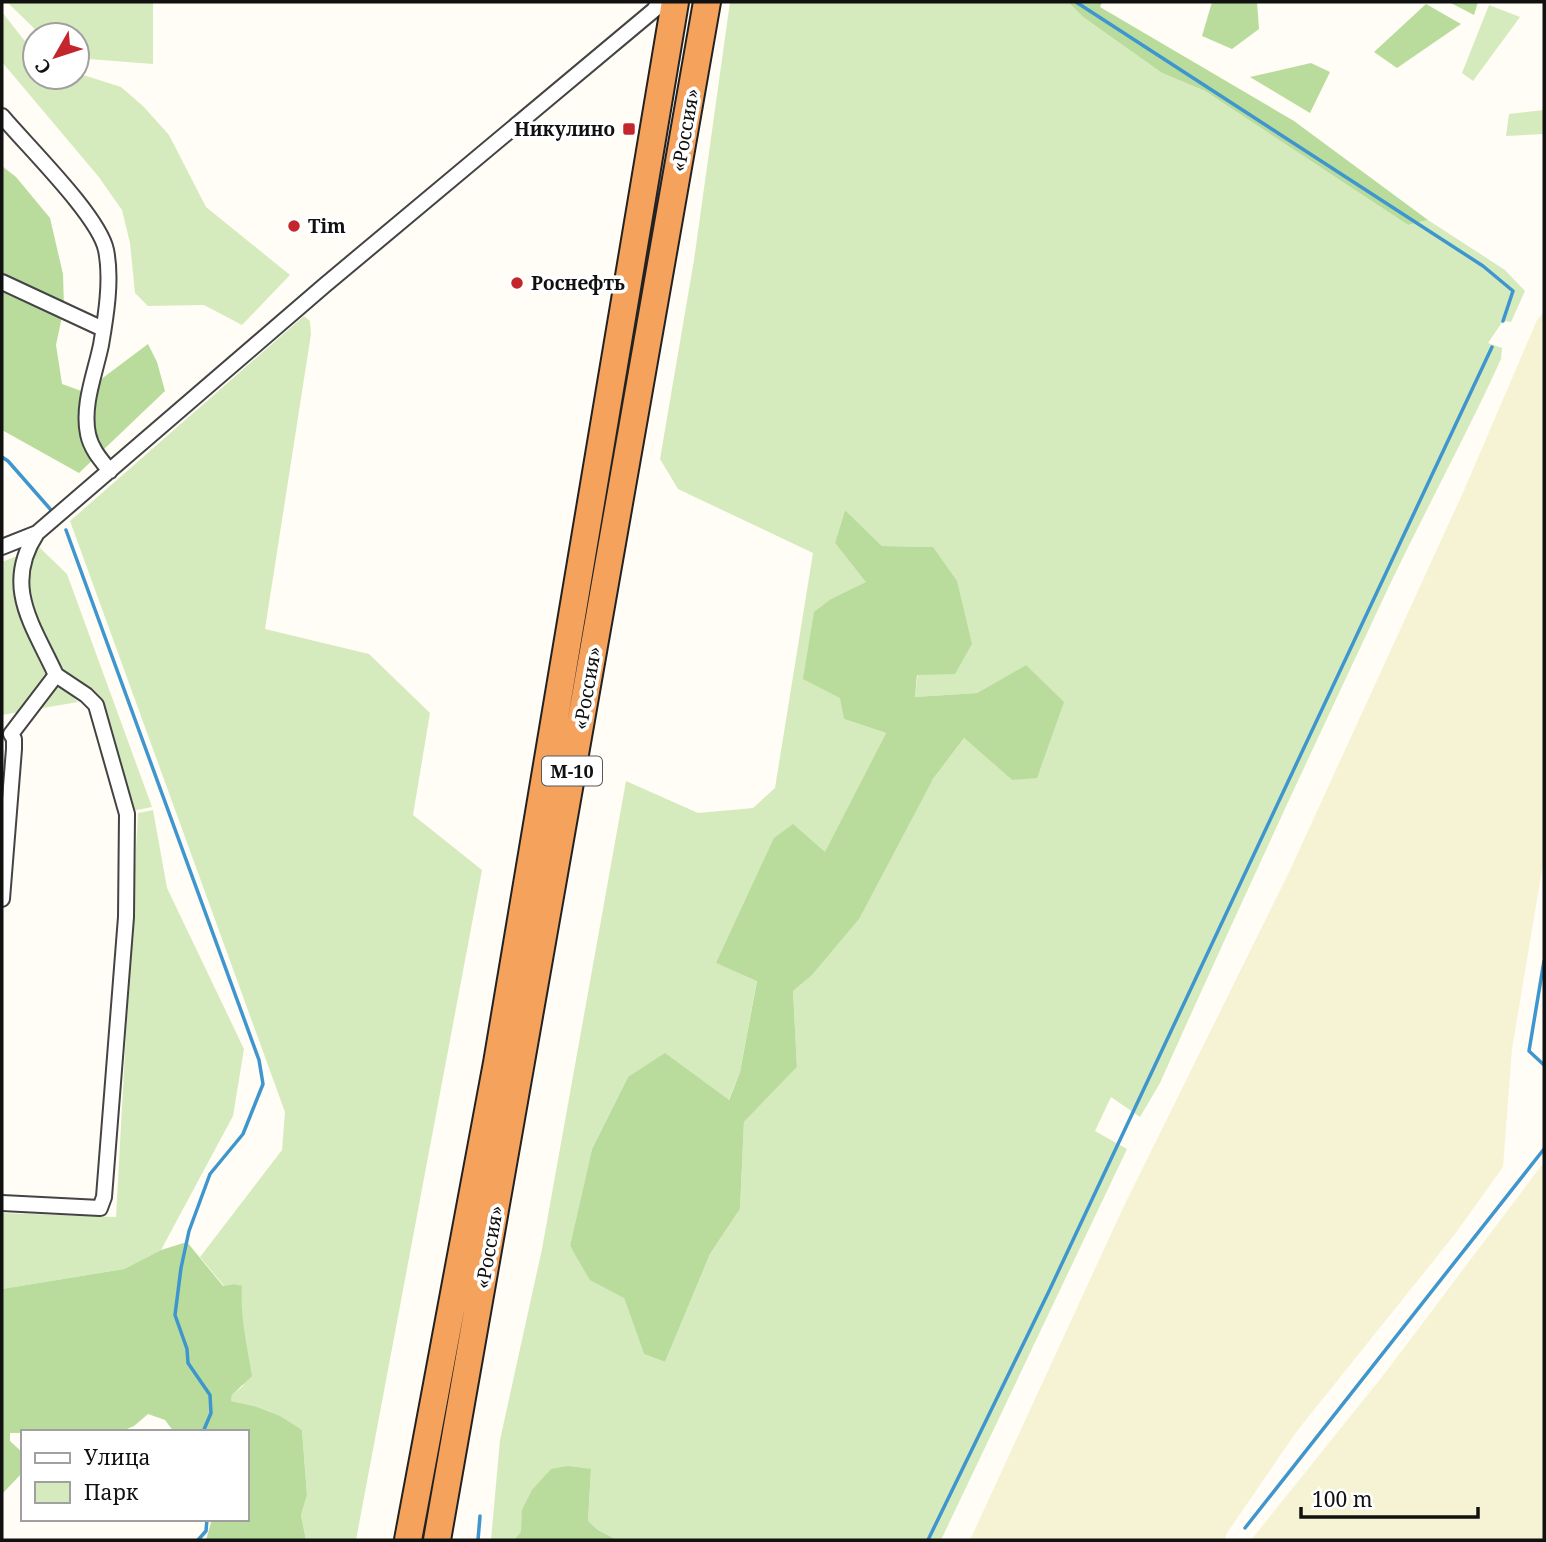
<svg xmlns="http://www.w3.org/2000/svg" width="1546" height="1542" font-family="'Noto Serif',serif">
	<style>
		.farmland { fill: #f6f3d4 }
		.green { fill: #d5ebbd; fill-rule: evenodd }
		.forest { fill: #b9dc9c }
		.lines { fill: none; stroke-linecap: round; stroke-linejoin: round }
		.stream { stroke: #3f96cf; stroke-width: 3.5 }
		.street-casing { stroke: #444; stroke-width: 18 }
		.highway-casing { stroke: #222; stroke-width: 30 }
		.street { stroke: #fff; stroke-width: 14 }
		.highway { stroke: #f5a25d; stroke-width: 26 }
		.poi-dot { fill: #c4262e; stroke: #fff; stroke-width: 2.5 }
		.labels { text-anchor: middle; dominant-baseline: central; stroke-width: 7; stroke-linejoin: round; paint-order: stroke }
		.shield { fill: #fff; stroke: #585858; stroke-width: 2 }
		.shield-label { font-size: 18px; font-weight: bold; fill: #111 }
		.poi-label { font-size: 19px; font-weight: bold; fill: #111; stroke: #fff; text-anchor: start }
		.street-label { font-size: 19px; fill: #111; stroke: #fff }
	</style>
	<rect width="100%" height="100%" fill="#fffdf5"/>
	<path class="farmland" d="M1544,312v546l-32,191 -9,118 -48,67 -158,197 -70,102 -2,7h-255l152,-330 169,-342 174,-380 72,-168z
		M1544,1162v378h-293l134,-167z"/>
	<path class="green" d="M7,2h146v62l-64,-5 -12,-5v-19h-36z
		M730,2h338l15,15 79,56 43,18 203,134 20,-5 77,50 20,21 -14,31 -8,-1 -15,22 14,5 -1,11c-34,75 -74,148 -110,223 -78,166 -156,333 -231,501l-20,34 -29,-20 -16,34 32,18 -186,391h-324l-19,-10 -10,-9 3,-52 -69,41v22l-8,8h-23l9,-100 42,-191 84,-468 72,32 55,-5 22,-20 38,-235 -135,-64 -18,-30 34,-199zM845,510l37,36 51,1 -18,150 62,-4 49,-28 -14,115 -48,-42 -31,41 -122,197 -18,15 4,76 -53,55 -4,87 -30,45 -45,108 -21,-8 -20,-56 -54,-51 22,-98 36,-72 100,24 12,-29 17,-92 -41,-17 109,-110 61,-120 -42,-14 -13,-120 36,-17 -32,-39z
		M1489,5l31,12 -47,64 -11,-8z
		M2,12l33,42v23h42v-4l44,14 22,19 26,29 37,72 84,68 -48,50 -38,-20 -56,1 -13,-13 -5,-50 -8,-33 -24,-34 -96,-114z
		M1544,110v24l-38,2 3,-22z
		M304,316l6,5 1,13 -46,295 104,25 61,59 -17,102 69,55 -126,670h-50l-5,-25 6,-20 -5,-65 -48,-24 -23,-5 1,-6 11,-9 6,-26 -5,-22 -4,-32 1,-19 -7,-3 -10,2 -24,-29 82,-107 3,-38 -215,-591z
		M39,547l28,27 85,233 -20,4 -35,-114 -32,-9 13,14 -76,13v-153z
		M153,810l14,78 77,161 -11,67 -72,134 -37,19 -122,20v-76l114,4 22,-404z"/>
	<path class="forest" d="M1068,2h34l-2,5 194,114 134,99 -20,5 -203,-134 -43,-18 -79,-56z
		M1212,2h45l2,27 -27,20 -30,-13z
		M1449,2h29l-4,13z
		M1426,4l35,20 -64,44 -23,-16z
		M1311,63l19,9 -20,41 -60,-36z
		M2,166l14,11 34,41 13,56 1,33 -8,38 6,39 22,8 64,-48 9,18 8,29 -86,82 -77,-43z
		M845,510l37,36 51,1 24,34 15,63 -17,30 -38,1 -2,22 62,-4 49,-28 38,37 -27,76 -25,2 -48,-42 -31,41 -74,140 -48,57 -18,15 4,76 -53,55 -4,87 -30,45 -45,108 -21,-8 -20,-56 -34,-18 -20,-34 22,-97 36,-72 37,-24 64,47 11,-28 17,-91 -41,-18 58,-125 19,-14 32,28 61,-119 -42,-14 -4,-21 -37,-19 11,-67 17,-13 35,-17 -31,-39z
		M187,1242l36,44 11,-2 8,2c-2,32 5,59 10,90l-20,19 -1,6 23,5 26,10 22,14 5,65 -6,20 5,25h-100l6,-21h35v-87h-73l-9,-12 -17,-6 -14,12 -14,6 -110,1v8l13,12v19l-21,22v-205l122,-20 37,-19z
		M568,1466l23,3 -3,52 10,9 19,10h-103l7,-8 1,-22 10,-20 19,-21z"/>
	<g class="lines">
		<path class="stream" d="M1076,2l407,264 30,25 -10,30
			M2,457l6,4 43,49
			M66,530l193,530 4,24 -20,50 -33,40 -21,57 -8,37 -6,47 12,34 1,14 22,32 1,18 -8,19
			M1544,961l-15,90 15,14
			M1245,1528l299,-379
			M198,1540l8,-9 1,-12
			M478,1540l2,-24
			M928,1540l122,-251 442,-942"/>
		<defs>
			<path id="street" d="M2,116c25,30 97,100 104,134 6,29 0,66 -5,95 -6,29 -19,60 -13,89 3,15 13,26 22,37
				M2,282l101,47
				M2,547l35,-14 288,-248 329,-275 5,-8
				M11,734l45,-59c-23,-50 -54,-89 -19,-142
				M2,899l12,-150v-10l-3,-5
				M2,1203l98,5 4,-11 22,-280 1,-103 -31,-109 -10,-10 -30,-20"/>
			<path id="highway" d="M408,1540l89,-477 178,-1061
				M437,1540l270,-1538"/>
		</defs>
		<use href="#street" class="street-casing"/>
		<use href="#highway" class="highway-casing"/>
		<use href="#street" class="street"/>
		<use href="#highway" class="highway"/>
	</g>
	<g class="poi-dot">
		<rect x="622" y="122" width="14" height="14" rx="3.5"/>
		<circle cx="294" cy="226" r="7"/>
		<circle cx="517" cy="283" r="7"/>
	</g>
	<g class="labels">
		<rect class="shield" x="542" y="756.5" width="60" height="29" rx="5"/>
		<g class="shield-label">
			<text x="572" y="771">М-10</text>
		</g>
		<g class="poi-label">
			<text x="615" y="129" text-anchor="end">Никулино</text>
			<text x="308" y="226">Tim</text>
			<text x="531" y="283">Роснефть</text>
		</g>
		<g class="street-label">
			<text transform="translate(685 130) rotate(-80)">«Россия»</text>
			<text transform="translate(587 688) rotate(-80)">«Россия»</text>
			<text transform="translate(489 1247) rotate(-80)">«Россия»</text>
		</g>
	</g>
	<rect width="1546" height="1542" fill="none" stroke="#111111" stroke-width="7"/>
	<rect x="21" y="1430" width="228" height="91" fill="#ffffff" stroke="#a0a0a0" stroke-width="2"/>
	<rect x="35" y="1453" width="35" height="10" fill="#ffffff" stroke="#a0a0a0" stroke-width="2"/>
	<text x="84" y="1465" font-size="21" fill="#111111">Улица</text>
	<rect x="35" y="1482" width="35" height="21" fill="#d5ebbd" stroke="#a0a0a0" stroke-width="2"/>
	<text x="84" y="1500" font-size="21" fill="#111111">Парк</text>
	<g transform="translate(56 56) rotate(231)"><circle r="33" fill="#ffffff" stroke="#a0a0a0" stroke-width="2"/>
	<path d="M0-5L12 26L0 18L-12 26Z" fill="#c4262e"/>
	<text y="-10" font-size="19" font-weight="bold" text-anchor="middle" fill="#111111">С</text>
	</g>
	<path d="M1301 1507v10h177v-10" fill="none" stroke="#111111" stroke-width="3.5"/>
	<text x="1312" y="1507" font-size="21" fill="#111111" stroke="#ffffff" stroke-width="5" paint-order="stroke">100 m</text>
</svg>
